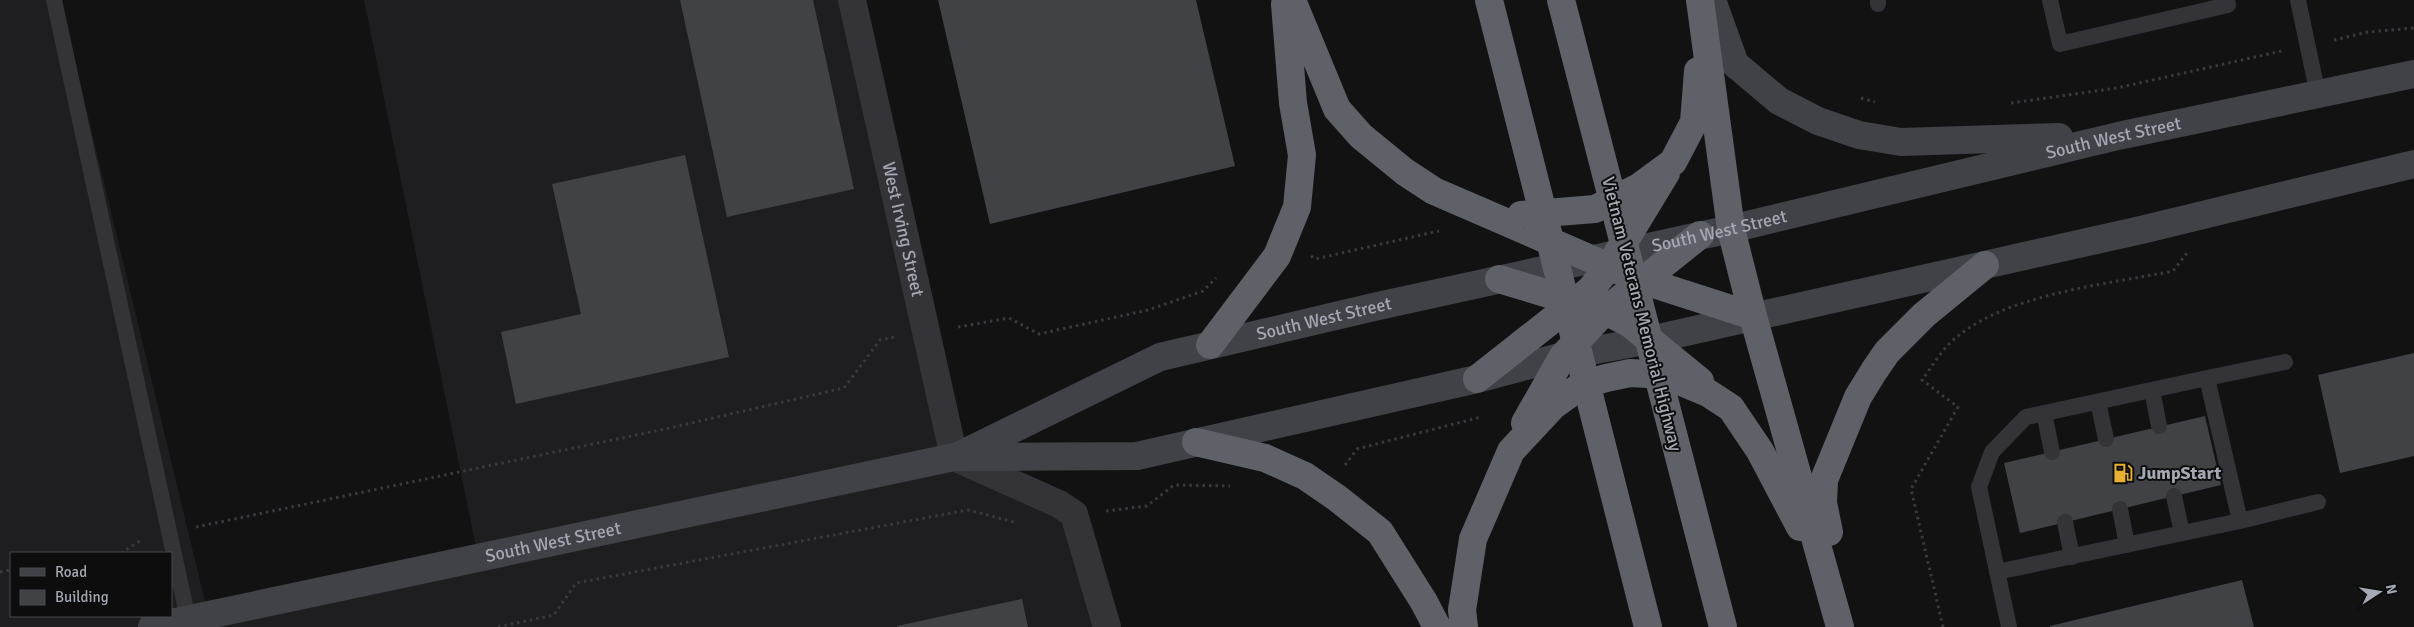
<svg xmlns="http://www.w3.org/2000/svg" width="2414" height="627" font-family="Signika,sans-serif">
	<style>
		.built { fill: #1e1e20; fill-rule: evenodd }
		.building { fill: #414246 }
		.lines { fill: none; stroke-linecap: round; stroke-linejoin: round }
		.path { stroke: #393a3f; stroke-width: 3; stroke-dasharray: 2.5 4; stroke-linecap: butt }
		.lane { stroke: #333338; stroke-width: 16 }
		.street { stroke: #333338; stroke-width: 28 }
		.secondary { stroke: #414248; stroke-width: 28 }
		.highway { stroke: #5f6169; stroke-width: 28 }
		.highway-bridge { stroke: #5f6169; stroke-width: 28 }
		.labels { text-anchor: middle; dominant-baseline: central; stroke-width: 4; stroke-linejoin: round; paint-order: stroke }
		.street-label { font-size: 18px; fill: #a3a8b3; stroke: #0d0d0e }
		.poi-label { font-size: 18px; font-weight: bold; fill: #a3a8b3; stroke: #0d0d0e; text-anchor: start }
	</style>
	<rect width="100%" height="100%" fill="#121213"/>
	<path class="built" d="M0,0h60l148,614 270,-57 -114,-557h488l102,457 105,47 45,123h-1104zM11,553h160v63h-160z"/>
	<path class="building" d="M680,0h133l41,189 -127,28z
		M938,0h258l39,166 -245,58z
		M685,155l44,202 -213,47 -15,-72 80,-18 -29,-130z
		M2414,353v103l-74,17 -22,-98z
		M2205,416l16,69 -201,48 -16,-70z
		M2242,580l12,47h-204v-1z
		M1022,599l6,28h-131v-1z"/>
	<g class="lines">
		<path class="path" d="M2334,40l34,-8 46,-4
			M1861,98l14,4
			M2011,103l106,-15 165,-37
			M1311,256l4,3 124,-28
			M958,327l51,-9 30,16 109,-24 55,-19 13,-13
			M1345,465l12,-16 124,-32
			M1106,511l41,-5 27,-21 56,1
			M196,527l469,-98 179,-41 36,-48 15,-3
			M121,553l22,-14
			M0,572l11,-2
			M498,627l56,-12 22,-32 392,-73 46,12
			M1943,627l-32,-138 47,-82 -36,-27c8,-11 16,-24 25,-34 50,-52 158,-61 226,-75l14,-18"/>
		<path class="lane" d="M54,0l134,619
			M1878,0v4
			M2050,0l10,44 168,-39 -1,-5
			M2298,0l20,95
			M2207,378l78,-16
			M2152,390l7,36
			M2098,402l8,37
			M2044,413l8,39
			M2174,496l8,37
			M2120,509l7,36
			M2240,521l78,-19
			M2065,522l7,35
			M1997,572l243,-51 -33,-143 -181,39 -34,35 -13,35 30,140"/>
		<path class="street" id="s1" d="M852,0l102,457 105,47 15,10 33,113"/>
		<g class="secondary">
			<path d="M1712,0l23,64 44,37 39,20 41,14 42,7 158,-5"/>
			<path id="s2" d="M960,455l200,-98 218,-51 353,-77 387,-93 296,-62"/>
			<path id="s3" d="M152,627l802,-170 183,-1 340,-77 86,-23 87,-16 491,-110 273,-66"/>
		</g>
		<path class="highway" d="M1292,0l45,109 24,27 44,36 29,19 157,68 53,22 109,35
			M1700,0l31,229 22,87 87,311
			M1521,215l74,-6 44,-22 34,-25 21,-40 4,-51
			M1499,279l106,32 24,12 71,58
			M1210,345l67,-89 20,-49 5,-52 -9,-52 -8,-99
			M1477,379l113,-89 19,-23 57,-94
			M1525,423l38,-67 42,-45 95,-76
			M1196,442l69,16 40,18 32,22 43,34 44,70 13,25
			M1829,532l-6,-29 1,-23 34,-83 16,-26 13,-19 37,-37 61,-50
			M1464,627l-2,-17 11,-71 38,-88 42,-45 29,-21 24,-7 24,-5 35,2 43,18 23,15 29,43 40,76"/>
		<path class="highway-bridge" d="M1489,0l159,627
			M1561,0l162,627"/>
	</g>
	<defs>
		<symbol id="fuel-bare" viewBox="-9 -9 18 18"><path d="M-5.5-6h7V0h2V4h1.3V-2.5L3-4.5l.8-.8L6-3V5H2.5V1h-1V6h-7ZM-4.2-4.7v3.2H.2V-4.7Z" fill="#e9b133" stroke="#0d0d0e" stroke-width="2.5" paint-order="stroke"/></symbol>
	</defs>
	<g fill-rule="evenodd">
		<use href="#fuel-bare" x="2109" y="459" width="28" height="28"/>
	</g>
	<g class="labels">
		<g class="street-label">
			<text stroke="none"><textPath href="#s2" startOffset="1201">South West Street</textPath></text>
			<text stroke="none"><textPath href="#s1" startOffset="235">West Irving Street</textPath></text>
			<text stroke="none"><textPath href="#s2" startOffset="796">South West Street</textPath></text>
			<text transform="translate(1642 314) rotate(76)">Vietnam Veterans Memorial Highway</text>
			<text stroke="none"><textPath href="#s2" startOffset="391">South West Street</textPath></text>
			<text stroke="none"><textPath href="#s3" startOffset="410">South West Street</textPath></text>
		</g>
		<g class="poi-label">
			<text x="2138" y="473">JumpStart</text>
		</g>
	</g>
	<rect x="10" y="552" width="162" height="65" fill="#0d0d0e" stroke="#494b50"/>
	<rect x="20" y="568" width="25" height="8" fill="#414248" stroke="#494b50"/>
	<text x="55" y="577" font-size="15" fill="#a3a8b3">Road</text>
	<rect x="20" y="590" width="25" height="15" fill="#414246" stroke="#494b50"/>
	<text x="55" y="602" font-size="15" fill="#a3a8b3">Building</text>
	<g transform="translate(2379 592) rotate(78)" stroke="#0d0d0e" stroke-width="4" paint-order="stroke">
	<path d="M0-4L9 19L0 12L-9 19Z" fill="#a3a8b3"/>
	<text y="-8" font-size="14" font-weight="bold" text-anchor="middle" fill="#a3a8b3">N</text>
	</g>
</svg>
